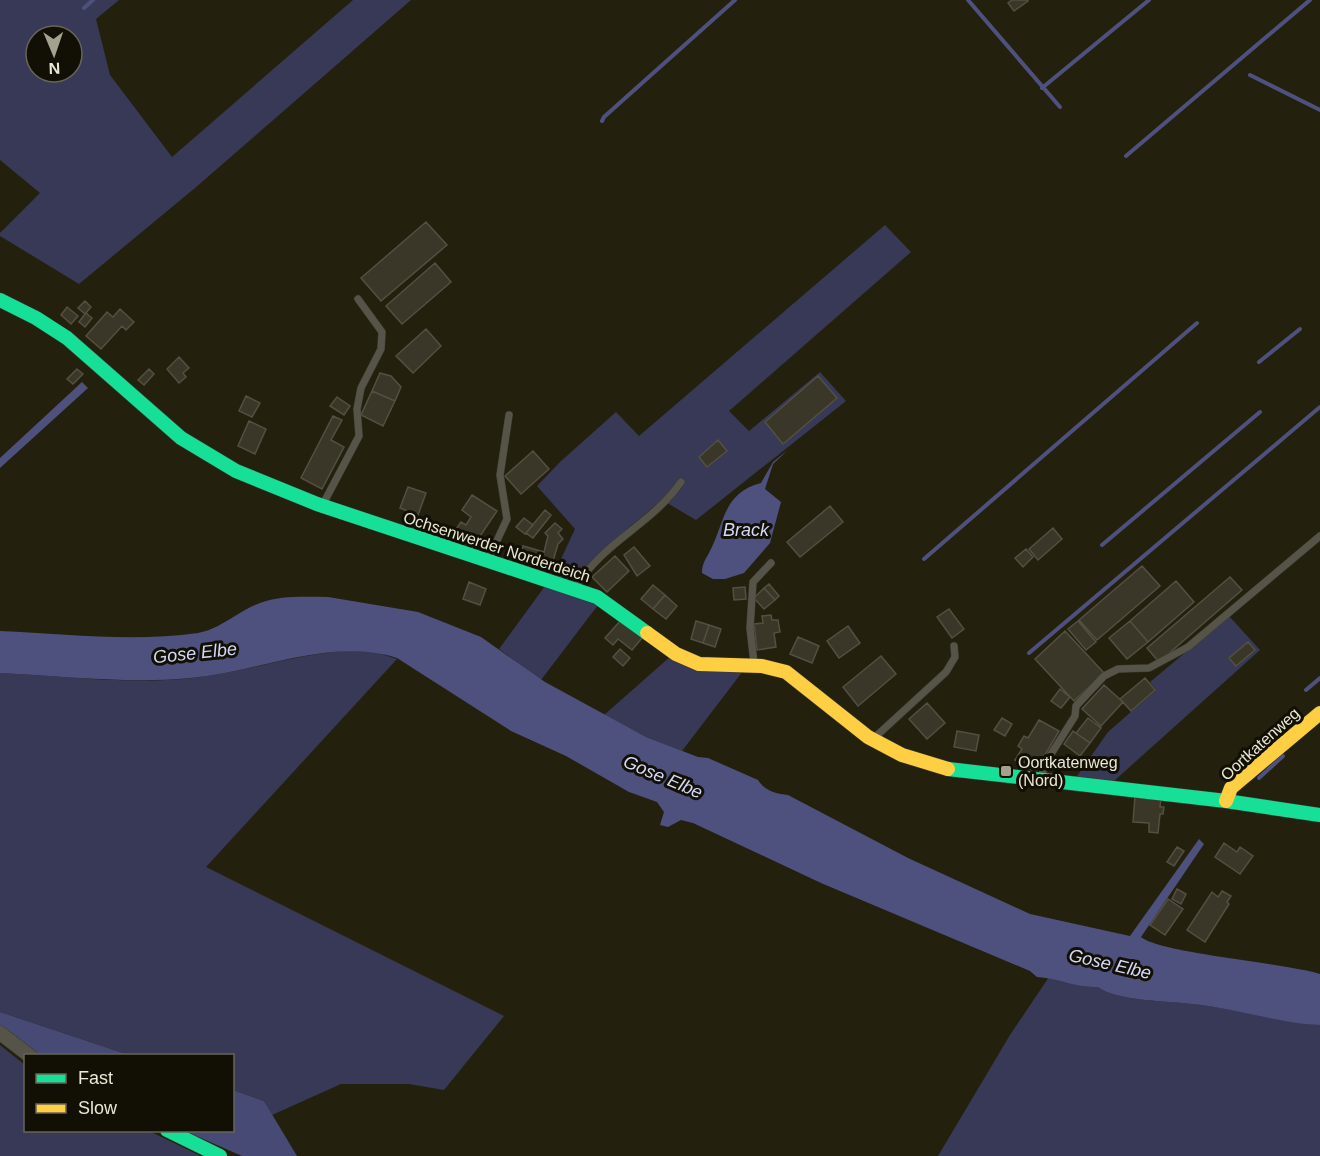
<svg xmlns="http://www.w3.org/2000/svg" width="1320" height="1156" font-family="Helvetica,sans-serif">
	<style>
		.green { fill: #373957; fill-rule: evenodd }
		.forest { fill: #474a74 }
		.water { fill: #4e517e }
		.lines { fill: none; stroke-linecap: round; stroke-linejoin: round }
		.stream { stroke: #4e517e; stroke-width: 4 }
		.building { fill: #3a3729; stroke: #535042; stroke-width: 1.5 }
		.lane-casing { stroke: #3d3a2f; stroke-width: 8 }
		.street-casing { stroke: #3d3a2f; stroke-width: 15 }
		.fast-casing { stroke: #3d3a2f; stroke-width: 15 }
		.slow-casing { stroke: #3d3a2f; stroke-width: 15 }
		.lane { stroke: #565448; stroke-width: 7 }
		.street { stroke: #565448; stroke-width: 14 }
		.fast { stroke: #16e098; stroke-width: 14 }
		.slow { stroke: #ffcf43; stroke-width: 14 }
		.poi-dot { fill: #a5a18f; stroke: #120f04; stroke-width: 2 }
		.labels { text-anchor: middle; dominant-baseline: central; stroke-width: 6; stroke-linejoin: round; paint-order: stroke }
		.street-label { font-size: 16px; fill: #eae7d5; stroke: #120f04 }
		.poi-label { font-size: 16px; fill: #eae7d5; stroke: #120f04; text-anchor: start }
		.water-label { font-size: 18px; font-style: italic; fill: #d4d9fa; stroke: #120f04 }
	</style>
	<rect width="100%" height="100%" fill="#24200e"/>
	<path class="green" d="M0,0h119l-23,19 14,56 62,82 181,-157h58l-216,188 -116,96 -79,-48v-3l40,-40 -40,-33zM36,36h36v36h-36z
		M885,225l26,27 -182,159 20,20 71,-59 26,29 -150,119 -34,-20 -35,29 -49,52 -25,-5 22,-47 -38,-43 23,-24 56,-50 23,24z
		M545,586l53,19 -57,75 -42,-31z
		M1229,616l31,34 -146,131 -39,-2 33,-47 48,-42 -6,-8z
		M356,650l19,2 22,7 -191,208 298,149 -60,74 -35,-6h-68l-69,31 -8,-14 -31,-11 -1,-34 -103,-1 -129,-43v-339c63,3 130,12 193,5 54,-6 108,-26 163,-28z
		M671,656l72,15 -61,80 -36,-14 -42,-22z
		M1049,977l38,10h11c18,14 70,14 94,17 43,4 85,18 128,21v131h-382l72,-121z
		M0,1045l25,20 1,65 123,1 52,25h-201z"/>
	<path class="forest" d="M0,1012l129,43h-90l-39,-28z
		M233,1090l31,11 33,55h-55l-57,-25 47,-1z"/>
	<path class="water" d="M82,382l6,6 -88,80v-10z
		M788,450l-15,14 -8,25 16,13 -11,41 -26,30 -19,6h-12l-11,-6c0,-10 4,-14 8,-22 15,-29 13,-58 51,-68l12,-21z
		M328,597l90,15 63,25 64,45 101,55 52,20 10,1 50,22c7,11 18,14 30,15l120,63 122,56 100,22 69,-97 5,5 -63,93c18,16 145,26 179,37v51c-43,-2 -85,-17 -128,-21 -24,-3 -76,-3 -94,-17 -21,1 -40,-9 -61,-10l-7,-6 -209,-88 -128,-60 -12,-3 -13,7 -8,-2 4,-13 -7,-10 -28,-10 -63,-36 -55,-25 -114,-73c-67,-21 -138,14 -206,20 -63,6 -128,-2 -191,-5v-42c65,3 133,11 198,2 23,-4 40,-22 62,-30 21,-8 46,-6 68,-6z"/>
	<g class="lines">
		<path class="stream" d="M968,0l92,107
			M84,8l9,-8
			M1250,75l70,35
			M1042,88l107,-88
			M602,121l2,-4 131,-117
			M1126,156l184,-156
			M1259,362l41,-33
			M1102,545l158,-133
			M924,559l273,-236
			M1029,653l291,-246
			M1306,690l14,-12
			M1259,778l24,-22"/>
	</g>
	<path class="building" d="M1012,0h15l1,1 -14,10 -6,-8z
		M426,222l21,23 -66,56 -20,-23z
		M435,263l16,19 -49,42 -16,-18z
		M85,301l6,6 -5,6 6,5 -7,9 -6,-5 6,-8 -7,-6z
		M67,307l11,9 -7,8 -10,-9z
		M120,309l14,13 -8,8 -4,-4 -21,23 -15,-13 21,-24 6,5z
		M426,329l15,17 -28,27 -17,-17z
		M179,357l10,11 -6,5 3,4 -7,6 -12,-14z
		M77,369l6,5 -10,10 -6,-5z
		M149,369l5,5 -10,11 -6,-5z
		M380,373l11,3 10,11 -6,14 -23,-10z
		M818,376l19,22 -54,46 -18,-22z
		M372,391l23,10 -12,25 -22,-11z
		M246,396l14,7 -8,14 -13,-6z
		M337,397l13,9 -6,9 -14,-9z
		M333,416l9,4 -11,20 13,7 -22,42 -21,-11z
		M249,421l17,8 -11,25 -17,-8z
		M718,440l9,11 -20,16 -8,-10z
		M533,451l16,18 -28,25 -16,-18z
		M408,487l18,6 -8,22 -18,-7z
		M472,495l25,16 -25,37 -20,-13 9,-13 5,3 5,-8 -9,-7z
		M830,506l13,16 -43,35 -13,-15z
		M545,510l6,5 -18,23 -7,-5z
		M524,518l9,7 -8,9 -9,-7z
		M555,523l7,6 -4,4 5,6 -5,5 -7,24 -32,-8 4,-14 21,6 4,-16 -3,-3z
		M1053,528l9,11 -24,21 -9,-11z
		M634,547l16,19 -13,10 -13,-21z
		M1026,549l7,8 -10,10 -8,-9z
		M615,556l14,15 -22,21 -15,-15z
		M1142,566l18,20 -63,54 -18,-20z
		M1230,577l12,13 -83,72 -12,-14z
		M1176,581l18,21 -46,40 -18,-21z
		M469,582l17,7 -6,16 -17,-6z
		M769,584l10,12 -4,4 -11,-12z
		M653,585l12,10 -12,14 -12,-10z
		M745,587l1,12 -12,1 -1,-12z
		M764,588l11,12 -11,9 -10,-11z
		M665,595l12,11 -11,13 -13,-10z
		M949,609l15,20 -12,9 -15,-21z
		M771,615l1,5h6l2,12 -6,1 2,14 -19,3 -3,-26 9,-1 -1,-7z
		M621,620l21,18 -10,12 -14,-11 -5,6 -8,-7z
		M696,621l13,4 -6,18 -12,-4z
		M1078,621l18,21 -10,8 -18,-21z
		M1130,621l18,21 -21,17 -18,-21z
		M709,625l12,4 -6,18 -12,-4z
		M848,626l12,17 -21,15 -12,-17z
		M1065,631l39,42 -30,28 -39,-42z
		M798,637l21,9 -7,17 -22,-9z
		M1248,642l7,8 -19,16 -7,-8z
		M620,649l10,9 -7,8 -10,-9z
		M881,656l15,18 -38,32 -15,-19z
		M1145,678l10,12 -24,21 -11,-12z
		M1104,685l19,17 -22,24 -19,-17z
		M1060,689l10,8 -9,11 -10,-7z
		M927,703l18,20 -18,16 -18,-20z
		M1002,718l10,6 -7,12 -11,-6z
		M1088,718l13,10 -11,15 -14,-10z
		M1039,720l20,11 -24,41 -20,-12 7,-11 -4,-3 6,-10 4,2z
		M957,731l22,4 -3,16 -22,-4z
		M1073,731l17,12 -10,13 -16,-12z
		M1135,796l26,2 -1,9h4l-1,7h-3l-2,19 -9,-1v-9l-16,-1z
		M1224,843l13,9 3,-5 13,9 -13,18 -25,-17z
		M1177,847l7,4 -10,15 -7,-4z
		M1177,889l9,5 -5,10 -9,-5z
		M1222,891l9,5 -4,6 2,2 -24,38 -18,-12 25,-38 6,5z
		M1168,899l15,10 -18,26 -15,-10z"/>
	<g class="lines">
		<defs>
			<path id="lane" d="M322,506l37,-70 -2,-27 4,-21 20,-39 1,-17 -24,-33
				M488,560l19,-41 -7,-44 9,-60
				M575,588c30,-48 75,-62 106,-106
				M754,663l-4,-35 3,-46 18,-19
				M873,739l73,-67 9,-15 -1,-11
				M1041,778l5,-16 29,-46 1,-10 28,-30 14,-7 31,-1 39,-21 132,-111"/>
			<path id="street" d="M0,1033l30,23"/>
			<path id="fast" d="M0,300l36,18 31,20 114,100 55,33 81,33 280,93 50,36
				M948,769l278,32 94,14
				M167,1130l53,26"/>
			<path id="slow" d="M647,633l29,21 23,10 63,2 24,6 82,65 34,18 46,14
				M1226,801l5,-13 89,-75"/>
		</defs>
		<use href="#lane" class="lane-casing"/>
		<use href="#street" class="street-casing"/>
		<use href="#fast" class="fast-casing"/>
		<use href="#slow" class="slow-casing"/>
		<use href="#lane" class="lane"/>
		<use href="#street" class="street"/>
		<use href="#fast" class="fast"/>
		<use href="#slow" class="slow"/>
	</g>
	<rect class="poi-dot" x="1000" y="765" width="12" height="12" rx="3"/>
	<g class="labels">
		<g class="street-label">
			<text transform="translate(497 547) rotate(18)">Ochsenwerder Norderdeich</text>
			<text transform="translate(1260 744) rotate(-42)">Oortkatenweg</text>
		</g>
		<g class="poi-label">
			<text x="1018" y="762">Oortkatenweg<tspan x="1018" dy="18">(Nord)</tspan></text>
		</g>
		<g class="water-label">
			<text x="746" y="530">Brack</text>
			<text transform="translate(195 653) rotate(-6)">Gose Elbe</text>
			<text transform="translate(663 777) rotate(23)">Gose Elbe</text>
			<text transform="translate(1110 964) rotate(13)">Gose Elbe</text>
		</g>
	</g>
	<rect x="24" y="1054" width="210" height="78" fill="#120f04" stroke="#686558" stroke-width="1.5"/>
	<rect x="36" y="1074" width="30" height="9" fill="#16e098" stroke="#686558" stroke-width="1.5"/>
	<text x="78" y="1084" font-size="18" fill="#eae7d5">Fast</text>
	<rect x="36" y="1104" width="30" height="9" fill="#ffcf43" stroke="#686558" stroke-width="1.5"/>
	<text x="78" y="1114" font-size="18" fill="#eae7d5">Slow</text>
	<g transform="translate(54 54) rotate(178)"><circle r="28" fill="#120f04" stroke="#686558" stroke-width="1.5"/>
	<path d="M0-4.5L10 22L0 15L-10 22Z" fill="#a5a18f"/>
	<text y="-9" font-size="16" font-weight="bold" text-anchor="middle" fill="#eae7d5">N</text>
	</g>
</svg>
